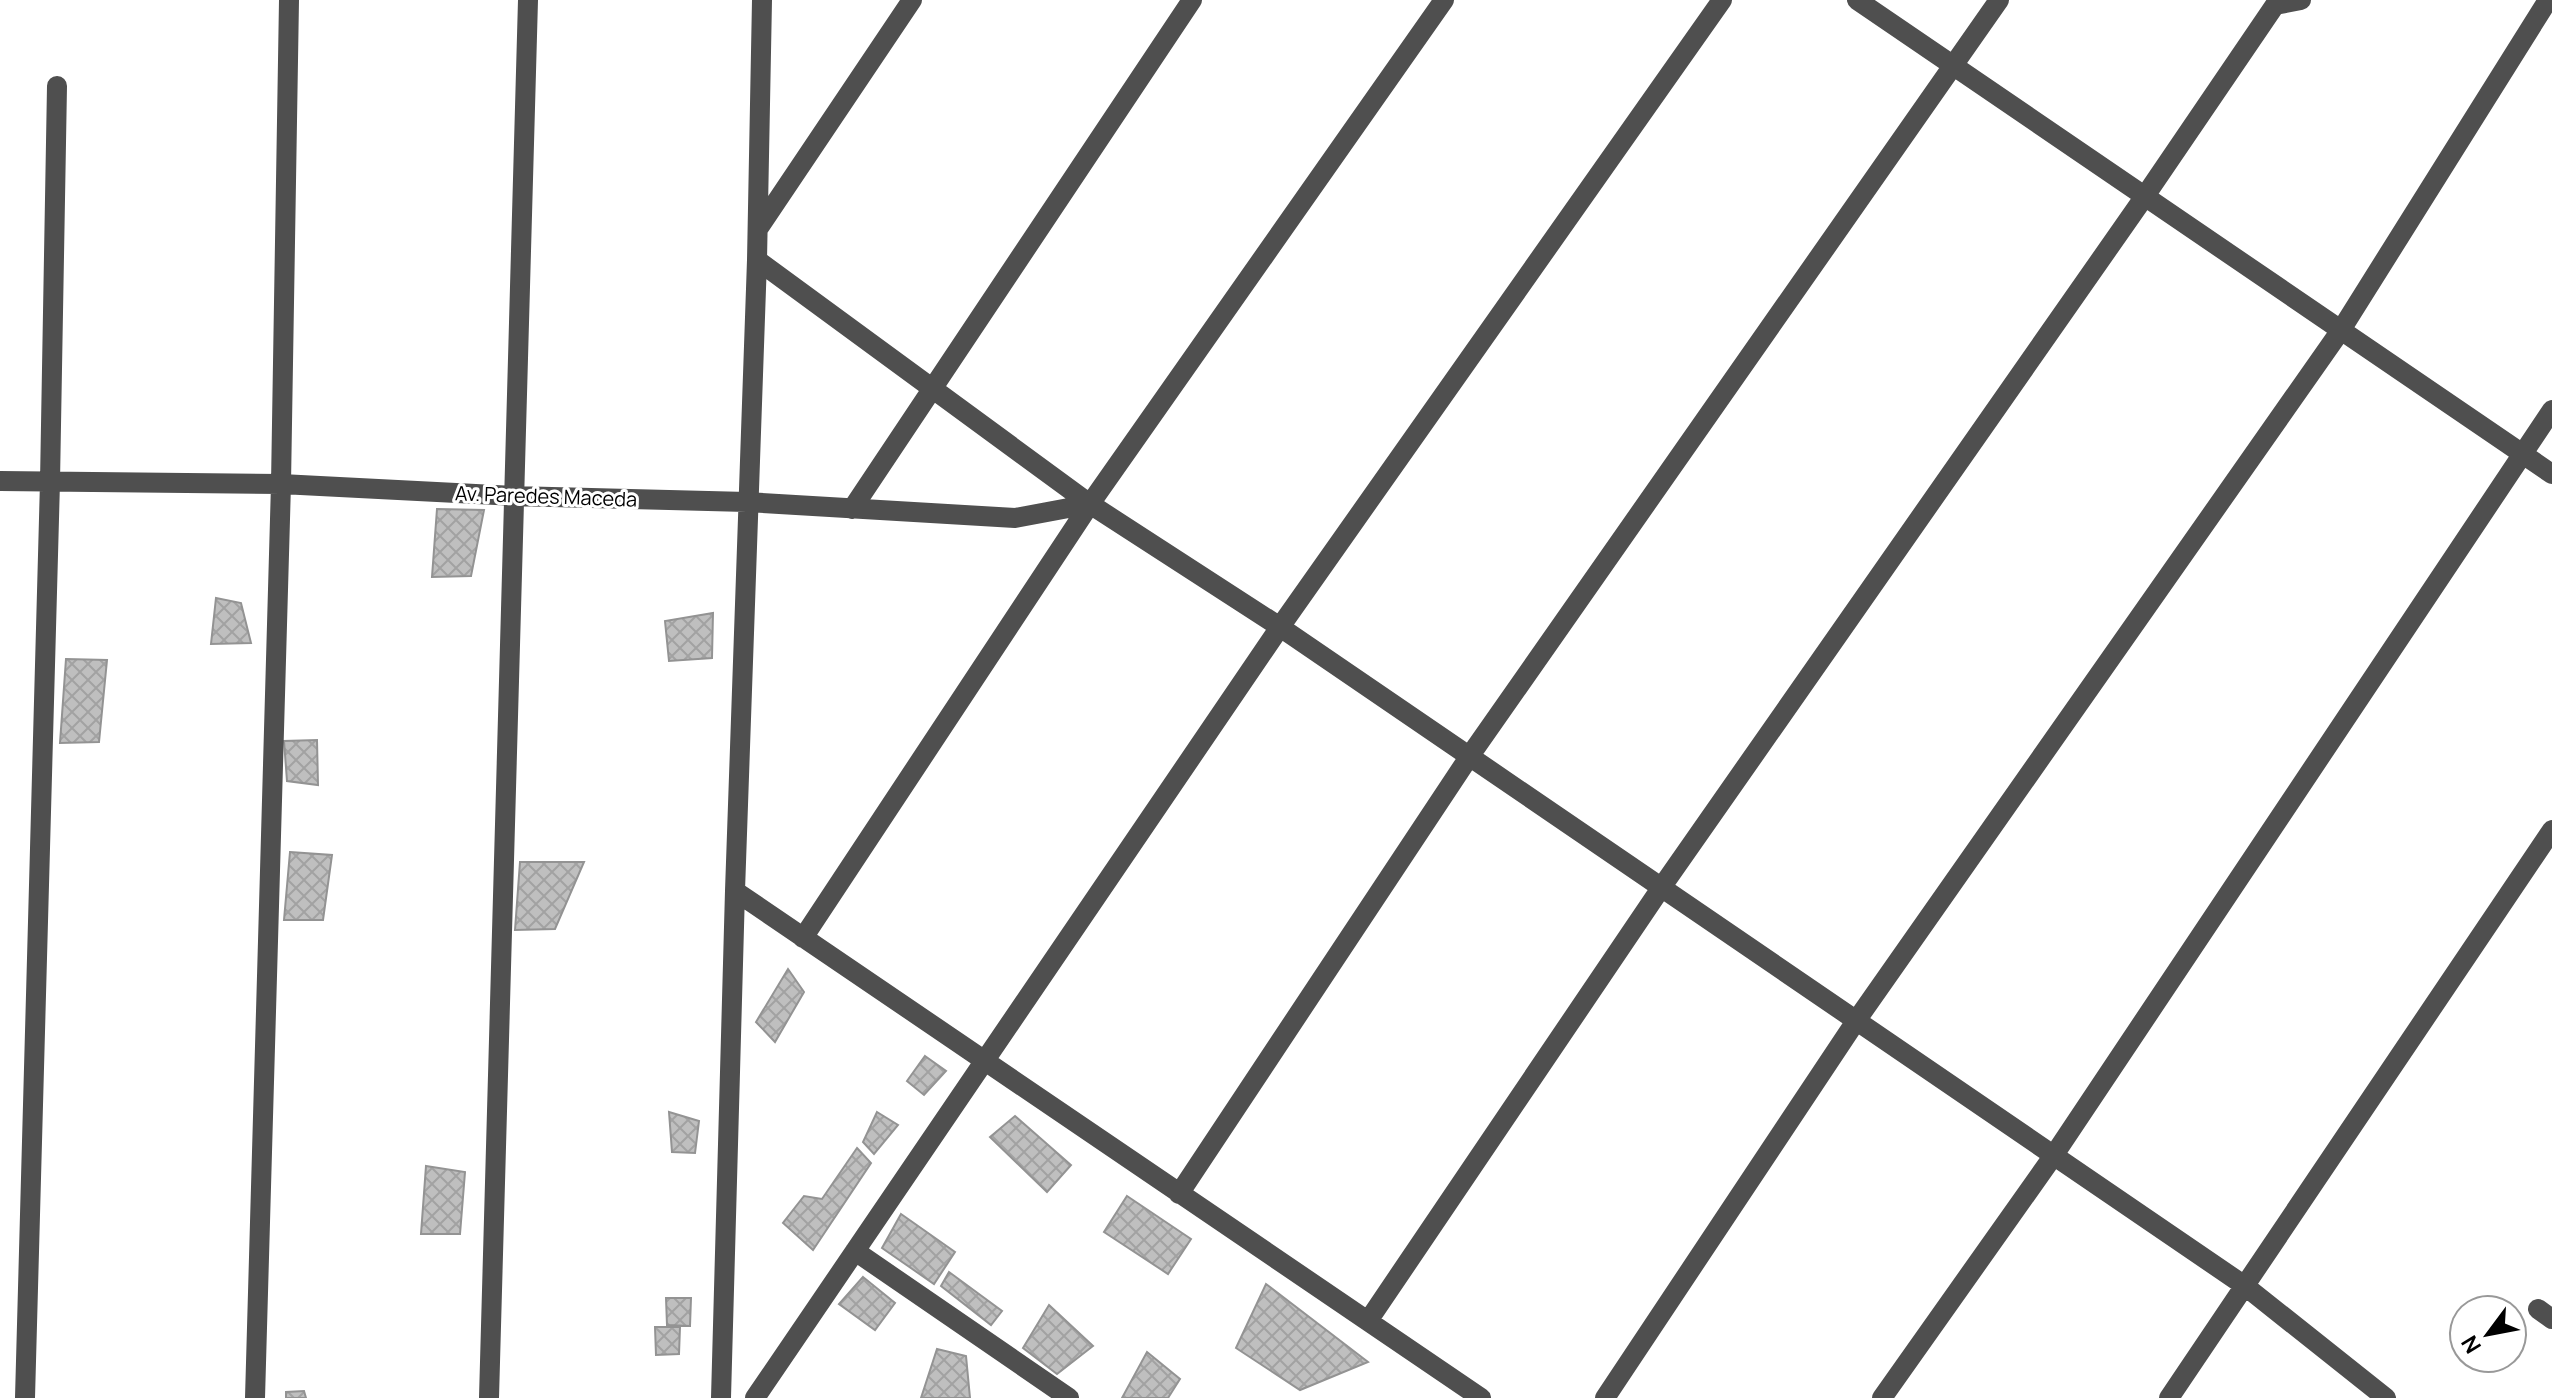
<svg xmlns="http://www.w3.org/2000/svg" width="2552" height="1398" font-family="Manrope,sans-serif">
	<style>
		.building { fill: url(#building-cross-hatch); stroke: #939393; stroke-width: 2 }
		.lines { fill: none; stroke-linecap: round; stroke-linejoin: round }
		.minor { stroke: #4f4f4f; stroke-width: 20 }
		.labels { text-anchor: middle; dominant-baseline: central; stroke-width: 6; stroke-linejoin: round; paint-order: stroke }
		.street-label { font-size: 20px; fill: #000; stroke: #fff }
	</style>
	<defs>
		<pattern id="building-cross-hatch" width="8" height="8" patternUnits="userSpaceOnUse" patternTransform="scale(2)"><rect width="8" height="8" fill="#bfbfbf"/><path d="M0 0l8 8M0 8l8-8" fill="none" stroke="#a2a2a2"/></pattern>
	</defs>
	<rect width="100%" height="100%" fill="#fff"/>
	<path class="building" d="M437,509l47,1 -13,66 -39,1z
		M216,598l25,5 10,40 -40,1z
		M713,613l-1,45 -43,3 -4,-40z
		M66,659l41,1 -8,82 -39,1z
		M317,740l1,45 -31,-4 -3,-40z
		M290,852l42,3 -9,65h-39z
		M520,862h64l-29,67 -40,1z
		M788,969l16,23 -29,50 -19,-20z
		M925,1056l21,15 -22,24 -17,-14z
		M669,1112l30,9 -4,32 -23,-1z
		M877,1112l21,13 -24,29 -11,-12z
		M1015,1116l56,49 -24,27 -57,-55z
		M857,1148l14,15 -58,87 -30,-27 21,-27 18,3z
		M426,1166l39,6 -5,62h-39z
		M1127,1196l64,43 -23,35 -64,-42z
		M901,1214l54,38 -21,32 -52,-36z
		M949,1272l53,39 -11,14 -50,-39z
		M863,1277l32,26 -20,27 -36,-26z
		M1266,1284l102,78 -68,28 -64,-42z
		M666,1298h25l-1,28 -23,-1z
		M1049,1305l44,41 -36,28 -34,-26z
		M655,1327h25l-1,27 -23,1z
		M937,1349l29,7 4,42h-49z
		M1147,1352l33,27 -12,19h-46z
		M304,1391l2,7h-20v-6z"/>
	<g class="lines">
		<path class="minor" d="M1857,0l695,474
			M758,229l154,-229
			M757,260l333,244 190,123 965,659 141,112
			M0,481l281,3 232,12 234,6 268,16 75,-14
			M852,509l340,-509
			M735,891l746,507
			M803,938l287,-434 354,-504
			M1179,1194l290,-437 530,-757
			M855,1251l214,147
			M2538,1309l14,10
			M1368,1321l293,-433 484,-692 130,-191 26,-5
			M25,1398l25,-916 7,-396
			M255,1398l26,-914 8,-484
			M489,1398l39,-1398
			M721,1398l14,-507 22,-631 5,-260
			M755,1398l525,-771 442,-627
			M1605,1398l251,-377 485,-691 207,-330
			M1882,1398l172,-243 498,-745
			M2169,1398l383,-568"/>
	</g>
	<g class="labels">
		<g class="street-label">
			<text transform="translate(546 496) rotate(2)">Av. Paredes Maceda</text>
		</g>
	</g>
	<g transform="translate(2488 1334) rotate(238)"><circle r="38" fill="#ffffff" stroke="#999999" stroke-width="2"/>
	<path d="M0-6L14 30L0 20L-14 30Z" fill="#000000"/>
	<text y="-12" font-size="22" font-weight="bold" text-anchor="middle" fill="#000000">N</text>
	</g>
</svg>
